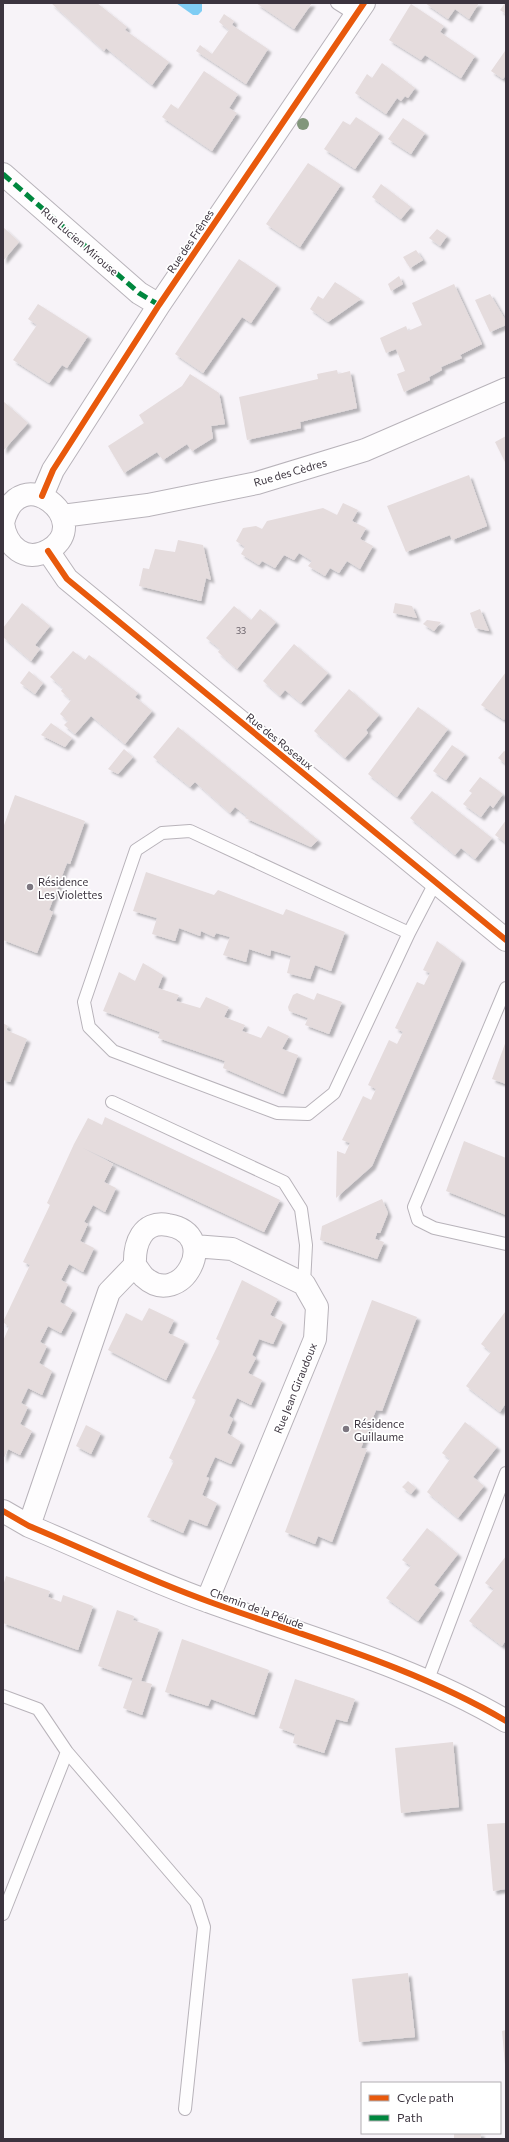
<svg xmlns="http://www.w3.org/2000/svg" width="509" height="2142" font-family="Commissioner,sans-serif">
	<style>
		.water { fill: #7fcdf4 }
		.building { fill: #e5dcdd; filter: url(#shadow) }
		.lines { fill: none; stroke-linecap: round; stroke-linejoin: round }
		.lane-casing { stroke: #b8b3ba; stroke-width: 14 }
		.street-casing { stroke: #b8b3ba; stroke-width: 24 }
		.lane { stroke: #fefdfe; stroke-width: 12 }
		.street { stroke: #fefdfe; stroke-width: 22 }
		.quiet { stroke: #00873e; stroke-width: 5; stroke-dasharray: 10 5; stroke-linecap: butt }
		.cycleway-casing { stroke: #fff; stroke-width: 8 }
		.cycleway { stroke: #e8590c; stroke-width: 6 }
		.tree { fill: #81967b }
		.poi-dot { fill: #7d7780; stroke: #fff; stroke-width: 1.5 }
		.labels { text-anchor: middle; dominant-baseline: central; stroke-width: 3.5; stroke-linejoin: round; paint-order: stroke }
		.number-label { font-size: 9px; fill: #665e66 }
		.street-label { font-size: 11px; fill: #3c343f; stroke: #fff }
		.poi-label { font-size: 11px; fill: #3c343f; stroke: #fff; text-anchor: start }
	</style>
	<defs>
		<filter id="shadow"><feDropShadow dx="3.5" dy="3.5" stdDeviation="1" flood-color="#0004"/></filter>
	</defs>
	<rect width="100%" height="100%" fill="#f7f3f8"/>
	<path class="water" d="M176,3h26v8l-4,4h-5z"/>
	<path class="building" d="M51,3h46l30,24 -2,3 44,32 -17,23 -46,-37 -2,3z
		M256,3h56l-18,26z
		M425,3h54l-10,16 -14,-10 -7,10z
		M505,3l1,1v10l-6,-4z
		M411,4l33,22 -4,6 35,24 -14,22 -36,-23 -4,5 -32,-20z
		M224,14l10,7 -2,4 36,24 -22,35 -50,-33 4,-6 12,9 17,-24 -10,-8z
		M505,51l1,24 -3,4 -12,-8z
		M382,63l33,25 -7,10 -3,-2 -4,5 -4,-3 -11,16 -31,-21 12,-19 5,4z
		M204,71l34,23 -9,14 8,5 -25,38 -50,-34 9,-13 7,5z
		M356,117l24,16 -25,36 -31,-20 19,-28 7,4z
		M403,118l22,15 -14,21 -23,-15z
		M308,163l33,22 -41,62 -34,-23z
		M381,184l30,23 -10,12 -29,-22z
		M3,227l16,15 -16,19z
		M437,229l10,7 -7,10 -11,-8z
		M416,250l7,10 -13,8 -7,-11z
		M239,259l38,26 -26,38 -9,-6 -39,56 -28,-19z
		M399,276l4,8 -12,7 -3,-7z
		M335,282l26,17 -33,23 -18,-13 8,-13 5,3z
		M454,284l28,60 -22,11 2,3 -21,9 1,3 -13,7 1,3 -26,12 -7,-18 8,-3 -9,-22 -10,4 -6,-15 26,-12 2,5 14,-6 -10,-22z
		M490,294l16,27v4l-16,7 -15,-32z
		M38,304l50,32 -21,32 -5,-3 -13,18 -36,-23 24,-35 -9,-6z
		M337,370l1,4 12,-3 7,37 -57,14 1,6 -54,12 -8,-43 79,-18 -1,-5z
		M190,374l29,19 6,31 -14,2 2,12 -21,13 -5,-7 -24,16 -6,-8 -33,21 -16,-27 36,-23 -5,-8 43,-29z
		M3,401l25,22 -25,28z
		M506,436v28l-11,-22z
		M469,475l18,51 -35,14 -2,-5 -44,17 -19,-46z
		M343,503l15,7 -6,11 14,7 -6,11 13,7 -13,23 -13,-8 -8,12 -9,-5 -5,8 -17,-10 4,-5 -13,-8 -5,7 -10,-5 -9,13 -13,-7 -3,4 -18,-11 4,-7 -9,-6 7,-13 13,-2 6,3 5,-8 56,-13 14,7z
		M178,540l25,5 8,35 -5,-2 -5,23 -62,-15 4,-18 6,1 6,-20 20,3z
		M22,603l28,23 -15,19 5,4 -9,12 -28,-24v-9z
		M395,603l17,3 5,12 -24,-5z
		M234,606l17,14 9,-11 16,13 -39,47 -19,-17 2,-3 -14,-11z
		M480,609l9,22 -14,-3 -5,-15z
		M427,620l14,2 -7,9 -11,-7z
		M294,644l34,29 -27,30 -16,-13 -5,6 -17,-15z
		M73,651l12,9 4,-5 49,38 -3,4 17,14 -27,33 -34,-28 -16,18 -11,-9 4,-4 -8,-7 11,-14 -10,-9 2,-3 -13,-11z
		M29,671l14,12 -8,11 -15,-11z
		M506,672v45l-2,3 -23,-15z
		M349,689l30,26 -13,15 2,3 -23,25 -31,-27z
		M418,707l30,22 -51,68 -29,-23z
		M51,723l21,15 -7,9 -24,-12z
		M178,727l140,113 -7,7 -66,-29 2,-2 -12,-9 -5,6 -35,-31 -5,5 -37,-30z
		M452,745l13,9 -19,26 -13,-9z
		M124,749l9,8 -15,17 -10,-5z
		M504,751l2,1v12l-8,-6z
		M480,777l23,17 -10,14 -3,-3 -9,12 -18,-13 9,-11 -3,-2z
		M432,791l60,47 -17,21 -14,-11 -6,7 -45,-37z
		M15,795l70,26 -15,43 -3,-1 -18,47 4,2 -16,41 -34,-13v-112z
		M506,820v23l-11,-8z
		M146,872l68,23 4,-5 65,25 3,-6 59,23 -14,39 -16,-6 -5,14 -23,-6 4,-17 -20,-6 -1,6 -21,-7 -3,13 -23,-7 7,-18 -14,-4 -2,4 -13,-6 -1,5 -21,-8 -4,13 -23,-7 5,-16 -24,-7z
		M437,941l25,19 -90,206 -36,32 1,-47 8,3 5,-11 -8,-3 21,-44 8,4 5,-11 -8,-4 21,-45 8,4 6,-12 -8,-4 22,-46 7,3 6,-12 -7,-3z
		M143,963l20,12 -5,13 21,7 -3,6 24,7 6,-11 23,10 -5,10 21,8 -3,6 19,7 7,-12 21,10 -7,13 16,6 -15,39 -60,-26 2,-7 -67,-23 2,-6 -57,-21 16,-39 16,9z
		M297,993l17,7 3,-7 25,9 -13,32 -24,-9 3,-7 -19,-7 -1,-4 5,-12z
		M3,1023l5,3 -2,4 21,9 -17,43 -7,-2z
		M506,1041v43l-14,-5z
		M105,1117l175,83 -16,32 -181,-84 30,16 -9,18 12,6 -11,24 -12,-7 -9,17 4,2 -8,17 14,7 -11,24 -14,-8 -8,16 7,4 -8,18 13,8 -12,23 -13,-7 -8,16 7,4 -8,17 13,8 -10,24 -14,-7 -7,15 7,4 -8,17 12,7 -12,24 -12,-6 -5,11v-119l6,-14 -6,-5 27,-57 -7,-3 27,-57 -3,-2 27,-59 14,-26 14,7z
		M464,1141l42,17v57l-60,-24z
		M382,1199l6,14 -8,20h-3l-2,6 9,3 -7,17 -57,-19 2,-14z
		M242,1280l36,19 -8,16 13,7 -10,22 -14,-5 -7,16 4,3 -8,15 14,7 -11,25 -14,-7 -8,18 4,3 -6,14 14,9 -10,22 -16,-7 -9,20 3,1 -7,17 15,8 -10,23 -18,-7 -6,14 -36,-16 27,-56 -5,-3 27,-58 -4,-2 28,-57 -4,-2z
		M372,1300l45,17 -35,94 -6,-1 -15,38 6,1 -35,93 -14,-6 -3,8 -30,-12z
		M149,1308l25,12 -6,13 17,8 -19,39 -58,-30 18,-37 16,8z
		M505,1312l1,91 -6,9 -34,-26 25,-34 -10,-8z
		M465,1422l32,25 -24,30 11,9 -26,32 -31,-26 23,-33 -8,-6z
		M86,1425l15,8 -10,21 -15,-8z
		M408,1481l8,7 -5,6 -9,-7z
		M427,1528l31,26 -24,31 7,5 -23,31 -32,-23 25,-32 -9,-6z
		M506,1556v84l-4,6 -33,-25 25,-32 -9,-6z
		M6,1576l44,15 -2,6 13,5 2,-7 30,11 -15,44 -75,-27v-37z
		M117,1610l17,6 -1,4 26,9 -18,52 11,3 -10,31 -19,-7 10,-30 -35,-12z
		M182,1639l87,31 -15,45 -43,-16 -3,7 -43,-14z
		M295,1679l60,20 -8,23 -11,-3 -12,34 -31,-10 2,-9 -16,-6z
		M453,1742l6,65 -58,6 -6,-65z
		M506,1823v66l-13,2 -6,-67z
		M408,1973l7,64 -56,5 -7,-63z
		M506,2030v35h-1l-3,-34z
		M454,2133h27v6h-27z"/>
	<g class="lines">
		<defs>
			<path id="lane" d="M337,3l19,12
				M409,933l-219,-102 -28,2 -26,17 -52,152 5,25 24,24 164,62 31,1 26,-21 75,-160 27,-52
				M506,988l-92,219 4,13 16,8 72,16
				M112,1102l172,80 17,27 5,36 -2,39
				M427,1682l79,-209
				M3,1696l35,13 29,43 -64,162
				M67,1752l129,150 8,25 -19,182"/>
			<path id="street" d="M3,174l136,119 20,12
				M42,496l11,-26 106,-165 205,-302
				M62,516l86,-11 109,-22 108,-33 141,-61
				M3,523c16,-66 93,-1 46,27 -24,14 -43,-4 -46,-27
				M48,551l19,28 439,361
				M194,1246l38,3 72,35 13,23 -2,32 -108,262
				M3,1511l26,15c60,25 119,54 181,76 99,36 205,65 296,119
				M29,1526l80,-234 26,-27c-1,-21 7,-45 33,-40 55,9 13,86 -24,52 -3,-3 -6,-8 -9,-12"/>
		</defs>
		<use href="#lane" class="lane-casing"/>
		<use href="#street" class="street-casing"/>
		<use href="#lane" class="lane"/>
		<use href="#street" class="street"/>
		<path class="quiet" d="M3,174l136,119 20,12"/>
		<defs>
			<path id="cycleway" d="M42,496l11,-26 106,-165 205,-302
				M48,551l19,28 439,361
				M3,1511l26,15c60,25 119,54 181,76 99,36 205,65 296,119"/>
		</defs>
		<use href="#cycleway" class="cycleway-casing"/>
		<use href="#cycleway" class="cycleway"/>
	</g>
	<circle class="tree" cx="303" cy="124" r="6"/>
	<g class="poi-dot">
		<circle cx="30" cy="887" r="4"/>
		<circle cx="346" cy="1429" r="4"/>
	</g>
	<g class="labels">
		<g class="number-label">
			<text x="241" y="630">33</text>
		</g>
		<g class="street-label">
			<text transform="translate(80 241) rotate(41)">Rue Lucien Mirouse</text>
			<text transform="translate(190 241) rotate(-56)">Rue des Frênes</text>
			<text transform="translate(290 472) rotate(-16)">Rue des Cèdres</text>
			<text transform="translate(280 741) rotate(39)">Rue des Roseaux</text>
			<text transform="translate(295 1388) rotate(-68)">Rue Jean Giraudoux</text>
			<text transform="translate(257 1608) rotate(20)">Chemin de la Pélude</text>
		</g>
		<g class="poi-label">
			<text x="38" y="881">Résidence<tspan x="38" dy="13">Les Violettes</tspan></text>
			<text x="354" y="1423">Résidence<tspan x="354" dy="13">Guillaume</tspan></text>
		</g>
	</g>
	<rect width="509" height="2142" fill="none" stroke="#3c343f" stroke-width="8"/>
	<rect x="361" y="2082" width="140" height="52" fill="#ffffff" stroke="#b1aeb2"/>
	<rect x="369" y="2095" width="20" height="6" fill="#e8590c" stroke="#b1aeb2"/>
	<text x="397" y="2102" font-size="12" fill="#3c343f">Cycle path</text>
	<rect x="369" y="2115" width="20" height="6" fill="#00873e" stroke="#b1aeb2"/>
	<text x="397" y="2122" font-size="12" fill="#3c343f">Path</text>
</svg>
